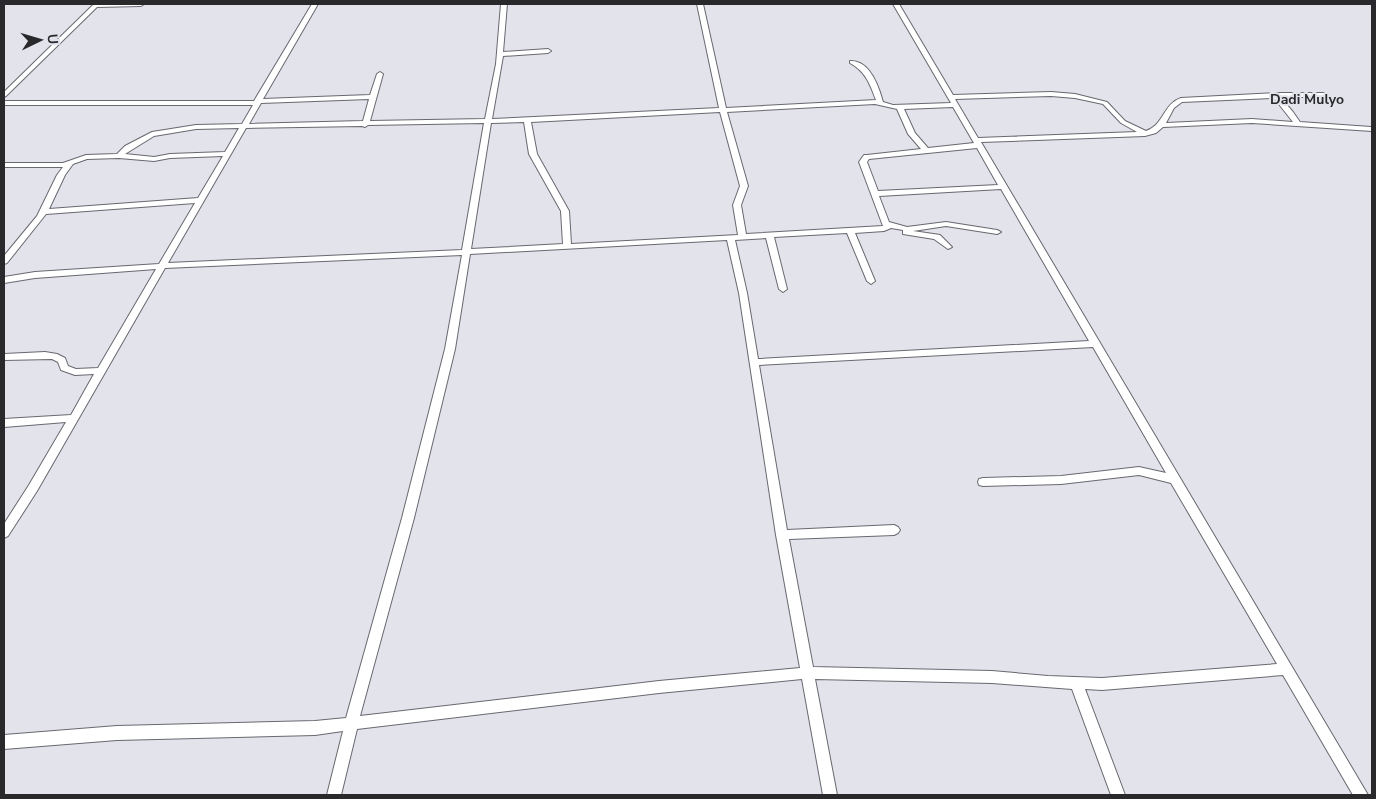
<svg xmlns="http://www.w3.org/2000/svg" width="1376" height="799" font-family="'Nunito Sans',sans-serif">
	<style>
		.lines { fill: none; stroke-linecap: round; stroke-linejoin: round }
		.street-casing { stroke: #68686f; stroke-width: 2 }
		.street { fill: #fff; fill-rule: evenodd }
		.labels { text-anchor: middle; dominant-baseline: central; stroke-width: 4; stroke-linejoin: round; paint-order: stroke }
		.far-quarter-label { font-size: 14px; font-weight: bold; fill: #29292c; stroke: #e3e3ec }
	</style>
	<rect width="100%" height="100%" fill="#e3e3ec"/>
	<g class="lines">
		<defs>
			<path id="street" d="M94,4h50l-3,2 -44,1 -91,89 -2,1v-5z
				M312,4h6l-55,95 107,-4 7,-21 3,-2 3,2 -13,47 115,-2 11,-55 5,-60h6l-4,48 45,-3 3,2 -3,2 -45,3 -11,63 227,-11 -22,-104h6l23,104 150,-8c-6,-16 -10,-28 -26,-37v-2c20,-1 29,26 33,41l10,3 58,-2 -58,-99h6l54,91 98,-3 24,2 32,8 18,19 21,10c18,-6 17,-27 35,-33l94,-5h51v2l-2,1 -43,2 12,14 7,10 71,5 1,4 -120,-8 -89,4 -7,6 -11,3 -164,6 387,653h-15l-70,-120 -181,15 -17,-1 40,106h-14l-39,-106 -80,-6 -177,-4 22,116h-14l-21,-116 -143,14 -302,36 -16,66h-14l16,-64 -28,4 -198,5 -113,9v-14l113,-9 198,-5 31,-3 56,-200 43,-169 17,-94 -297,13 -128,223 -29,45 -4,2v-14l25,-39 37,-63 -62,5v-8l67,-4 23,-41 -19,1 -14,-5 -3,-8 -6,-3 -48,1v-6l41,-2 12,2 8,4 3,8 8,3 22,-1 58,-99 -121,9 -31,5v-6l31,-5 124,-8 36,-61 -149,11 -39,49 -3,1v-8l33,-40 20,-41 6,-8h-59v-4h59l23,-8 31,-1 8,-8 27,-14 44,-7 46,-1 11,-19h-249v-4h250zM1051,96l24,2 28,6 18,19 16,9 -159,6 -23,-39zM1274,98l19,24 -41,-3 -86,4 8,-15 8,-6zM369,99l-6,22 -114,3 12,-21zM875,104l22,5 11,25 13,15 -54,6h-3l-5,7 24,64 -137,8 -5,-29 7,-19 -21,-74zM953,107l21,36 -46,5 -13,-15 -11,-24zM720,112l20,74 -7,19 5,30 -167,9 -2,-33 -32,-57 -6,-32zM524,122l5,32 32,57 2,33 -92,5 20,-126zM484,123l-22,127 -294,13 78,-135 116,-2 3,1 3,-2zM239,128l-14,24 -55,2 -16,3 -29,-3 29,-18 42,-7zM977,148l21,37 -120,6 -11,-29 2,-3zM223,156l-25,42 -149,11 16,-34 8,-11 14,-5 32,-1 35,3 16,-3zM1001,189l88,152 -331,18 -11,-66 -12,-53 31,-2 13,51 4,3 4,-3 -13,-52 73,-4 20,48 4,3 4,-3 -20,-48 29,-2 7,-3 12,2v4l31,5 14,10 4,-2 -12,-12 -27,-4 33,-5 51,8 4,-2 -4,-2 -51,-8 -39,5 -18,-5 -10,-26zM727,240l12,53 37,242 24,133 -141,13 -299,35 54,-198 41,-169 15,-95zM1093,347l73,126 -27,-6 -78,9 -78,2 -4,1 -1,3 1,3 4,1 78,-2 78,-9 32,8 106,181 -175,14 -54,-2 -56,-5 -179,-4 -24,-128 105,-4 4,-2 2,-3 -2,-3 -4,-2 -107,5 -28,-165z"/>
		</defs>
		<use href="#street" class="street-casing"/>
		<use href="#street" class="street"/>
	</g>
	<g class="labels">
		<g class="far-quarter-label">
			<text x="1307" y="99">Dadi Mulyo</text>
		</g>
	</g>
	<rect width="1376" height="799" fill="none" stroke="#29292c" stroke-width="10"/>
	<g transform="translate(40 40) rotate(85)" stroke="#e3e3ec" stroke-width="4" paint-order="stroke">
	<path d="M0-4L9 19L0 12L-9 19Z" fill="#29292c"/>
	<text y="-8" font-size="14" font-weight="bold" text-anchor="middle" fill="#29292c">U</text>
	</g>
</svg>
